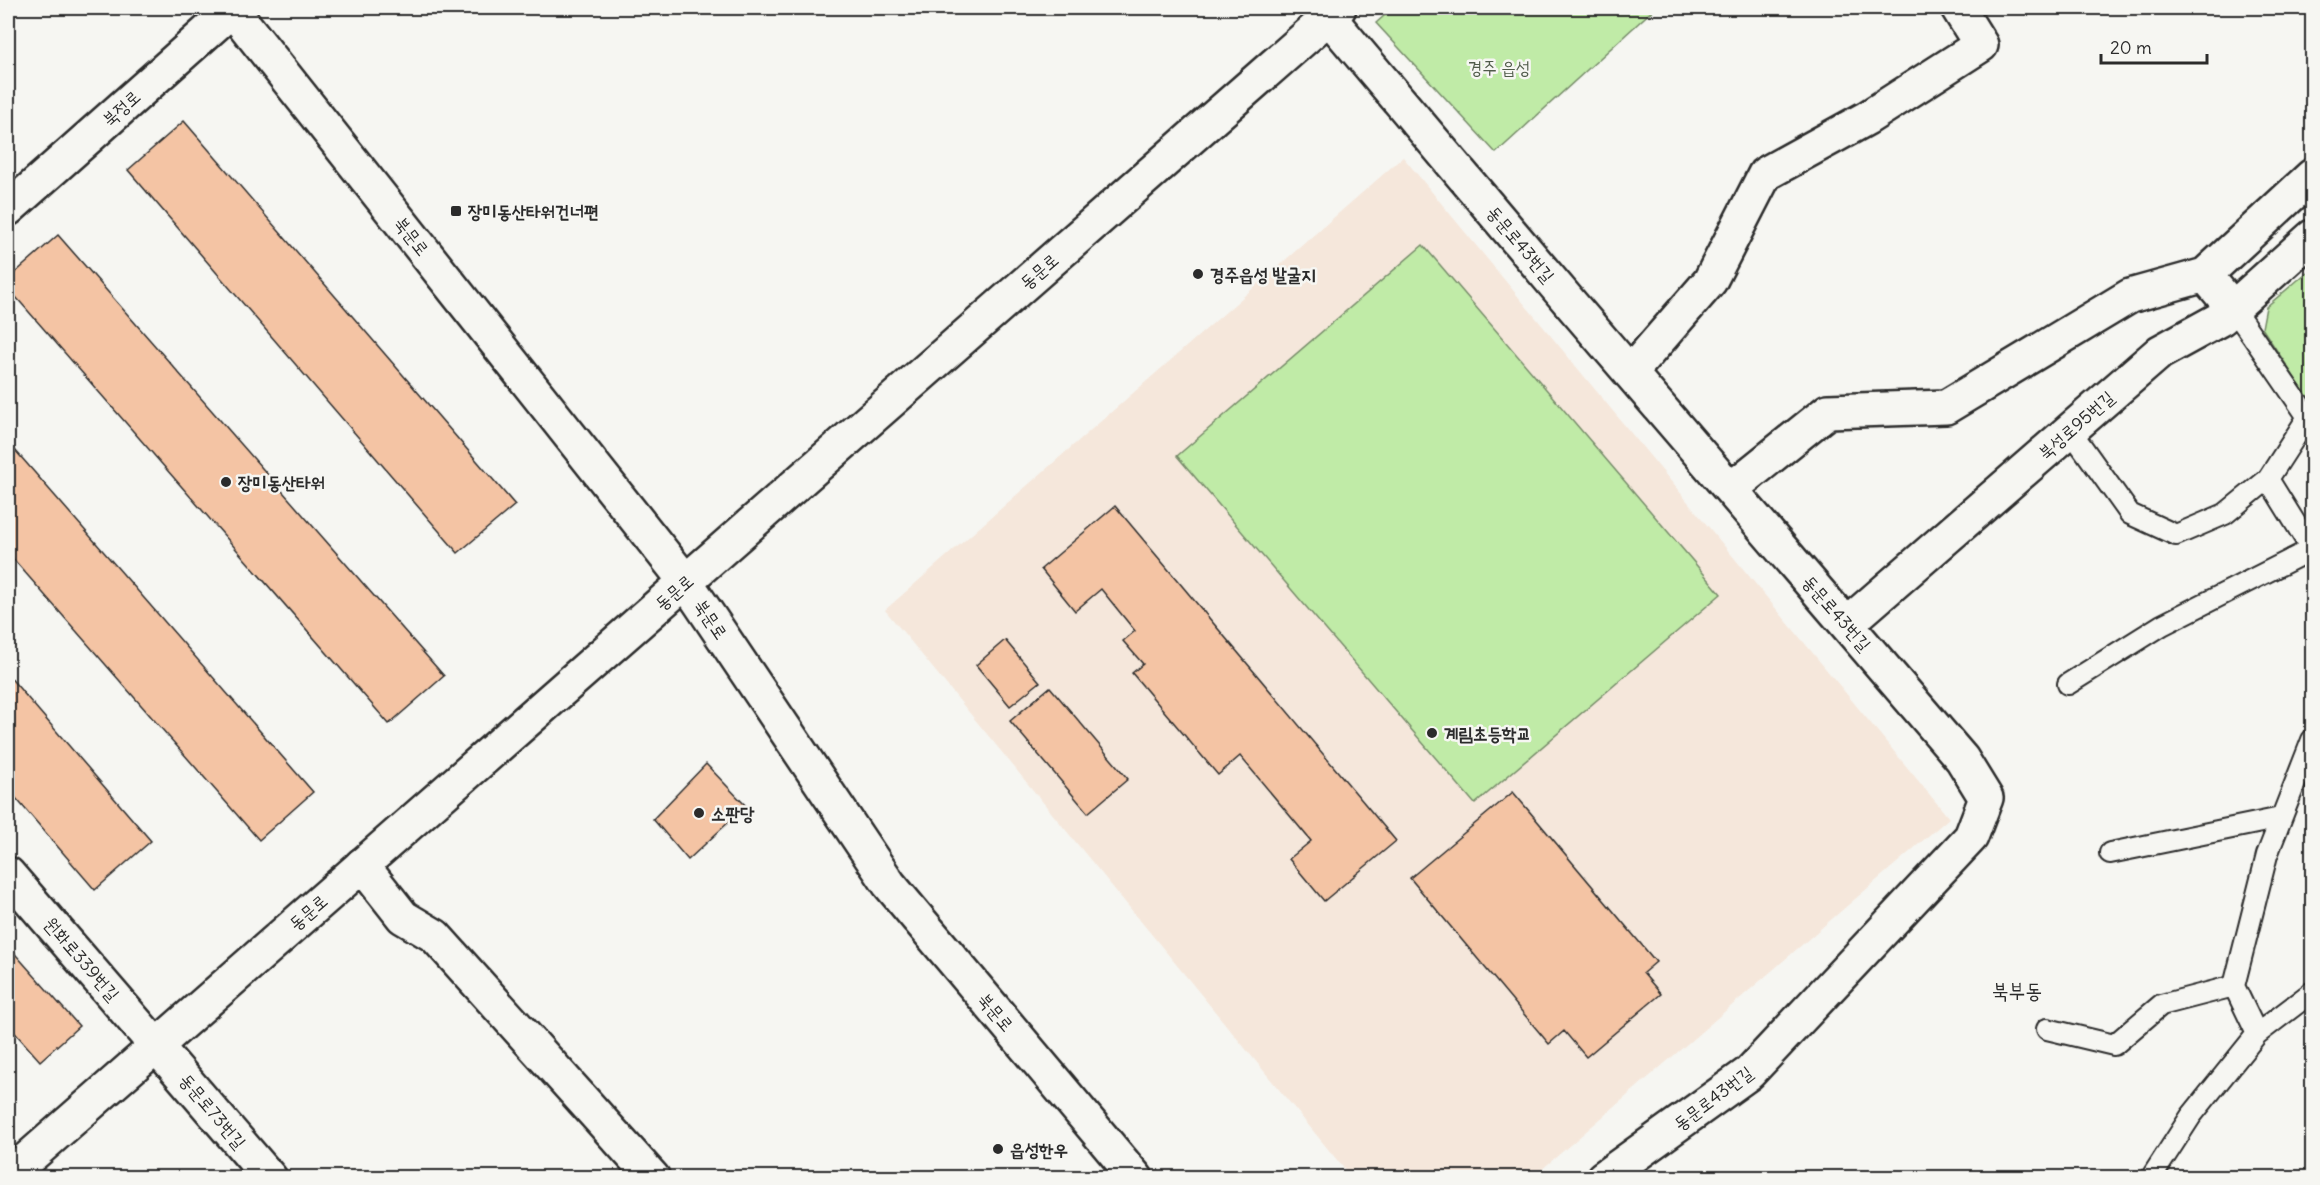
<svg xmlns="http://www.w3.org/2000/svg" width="2320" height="1185" font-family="Delius,'Poor Story',sans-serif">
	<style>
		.built { fill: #f5e7db }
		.green { fill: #c0eba7; stroke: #768b69; stroke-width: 1.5 }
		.building { fill: #f4c4a4; stroke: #2b2b2b; stroke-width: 1.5 }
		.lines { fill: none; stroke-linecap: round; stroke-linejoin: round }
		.service-casing { stroke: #2b2b2b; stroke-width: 24 }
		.minor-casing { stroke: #2b2b2b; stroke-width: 38 }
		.tertiary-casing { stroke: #2b2b2b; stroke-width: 38 }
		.service { stroke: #f6f6f2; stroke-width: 20 }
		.minor { stroke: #f6f6f2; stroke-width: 33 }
		.tertiary { stroke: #f6f6f2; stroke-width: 33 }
		.poi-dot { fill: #2b2b2b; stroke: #f6f6f2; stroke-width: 2 }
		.labels { text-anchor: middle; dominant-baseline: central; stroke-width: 5; stroke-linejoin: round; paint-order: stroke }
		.park-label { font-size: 18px; fill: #505b4a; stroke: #f6f6f2 }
		.street-label { font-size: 18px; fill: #2b2b2b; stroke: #f6f6f2 }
		.poi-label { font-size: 18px; font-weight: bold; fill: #2b2b2b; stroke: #f6f6f2; text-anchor: start }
		.quarter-label { font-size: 21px; fill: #2b2b2b; stroke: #f6f6f2 }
	</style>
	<rect width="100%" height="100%" fill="#f6f6f2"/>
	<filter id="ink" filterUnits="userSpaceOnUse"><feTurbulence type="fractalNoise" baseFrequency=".0167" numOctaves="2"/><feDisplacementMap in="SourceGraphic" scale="12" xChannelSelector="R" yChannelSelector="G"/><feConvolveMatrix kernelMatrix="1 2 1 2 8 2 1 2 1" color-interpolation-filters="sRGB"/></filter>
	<g filter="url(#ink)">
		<path class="built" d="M1403,157l546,661 -416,359h-182l-466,-567z"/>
		<path class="green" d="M1393,8h262l-159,145 -120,-130z
			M1423,245l298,349 -246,210 -298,-348z
			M2312,268v136l-50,-76 4,-21z"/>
		<path class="building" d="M184,121l331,384 -57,48 -330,-383z
			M58,235l386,441 -55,48 -381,-436v-9z
			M8,442l305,350 -54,48 -251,-287z
			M1115,506l281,335 -72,60 -35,-42 22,-18 -71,-85 -22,19 -86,-102 11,-9 -20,-23 12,-10 -34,-42 -26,22 -34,-42z
			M1005,640l35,42 -30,24 -34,-41z
			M8,675l143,166 -56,49 -87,-101z
			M1050,687l78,92 -40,34 -78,-92z
			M706,764l40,42 -58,54 -35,-41z
			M1513,792l143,170 -13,11 18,21 -75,63 -22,-26 -15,13 -139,-166z
			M8,946l71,80 -39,35 -32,-36z"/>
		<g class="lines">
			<defs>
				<path id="service" d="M2233,308l75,109 -40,62 44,71
					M2070,430l60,84 46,21 49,-21 43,-35
					M2068,684l94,-59 150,-76
					M2312,740l-45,115 -33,131 23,48 55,-42
					M2110,853l171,-35
					M2047,1029l67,16 47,-40 73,-19
					M2151,1178l40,-62 66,-82"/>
				<path id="minor" d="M1321,8l250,296 391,455 24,39 -15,39 -222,236 -146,105
					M2205,275l107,-99
					M1630,373l80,-92 55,-107 102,-56 114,-73 -23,-37
					M1731,489l97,-78 118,-4 184,-111 75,-21 28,33
					M1847,624l313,-272 62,-34 90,-81
					M362,865l41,52 32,19 218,242
					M8,874l262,304"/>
				<path id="tertiary" d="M231,8l455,574 203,302 247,294
					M8,209l226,-201
					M8,1176l1331,-1168"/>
			</defs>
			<use href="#service" class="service-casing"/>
			<use href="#minor" class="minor-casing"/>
			<use href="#tertiary" class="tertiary-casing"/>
			<use href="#service" class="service"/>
			<use href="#minor" class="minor"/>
			<use href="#tertiary" class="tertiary"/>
		</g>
	</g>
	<g class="poi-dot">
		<rect x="450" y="205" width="12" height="12" rx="3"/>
		<circle cx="1198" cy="274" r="6"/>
		<circle cx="226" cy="482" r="6"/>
		<circle cx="1432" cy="733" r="6"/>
		<circle cx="699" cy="813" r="6"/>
		<circle cx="998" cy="1149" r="6"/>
	</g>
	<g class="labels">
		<g class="park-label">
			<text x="1499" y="67">경주 읍성</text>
		</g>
		<g class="street-label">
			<text transform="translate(121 108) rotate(-42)">북정로</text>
			<text transform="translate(412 236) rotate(52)">북문로</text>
			<text transform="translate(1521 244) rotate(50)">동문로43번길</text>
			<text transform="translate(1039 271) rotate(-41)">동문로</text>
			<text transform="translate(2076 425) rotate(-41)">북성로95번길</text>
			<text transform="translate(674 592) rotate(-41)">동문로</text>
			<text transform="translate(1837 613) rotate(49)">동문로43번길</text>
			<text transform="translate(711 619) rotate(56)">북문로</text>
			<text transform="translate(308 912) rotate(-41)">동문로</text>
			<text transform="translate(82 959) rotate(49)">원화로339번길</text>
			<text transform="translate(996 1012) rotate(50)">북문로</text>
			<text transform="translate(1713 1098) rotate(-37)">동문로43번길</text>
			<text transform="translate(213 1111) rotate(50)">동문로73번길</text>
		</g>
		<g class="poi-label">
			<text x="468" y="211">장미동산타워건너편</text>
			<text x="1210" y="274">경주읍성 발굴지</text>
			<text x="238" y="482">장미동산타워</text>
			<text x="1444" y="733">계림초등학교</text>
			<text x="711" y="813">소판당</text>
			<text x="1010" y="1149">읍성한우</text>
		</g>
		<g class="quarter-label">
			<text x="2017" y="990">북부동</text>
		</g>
	</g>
	<rect width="2320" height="1185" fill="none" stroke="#f6f6f2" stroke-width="30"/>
	<rect x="15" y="15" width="2290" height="1155" fill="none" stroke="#2b2b2b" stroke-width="2" filter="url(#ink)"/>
	<path d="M2101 54v9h106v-9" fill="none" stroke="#2b2b2b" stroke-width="3"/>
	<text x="2110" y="54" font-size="18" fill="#2b2b2b" stroke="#f6f6f2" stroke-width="4.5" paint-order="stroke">20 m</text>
</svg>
